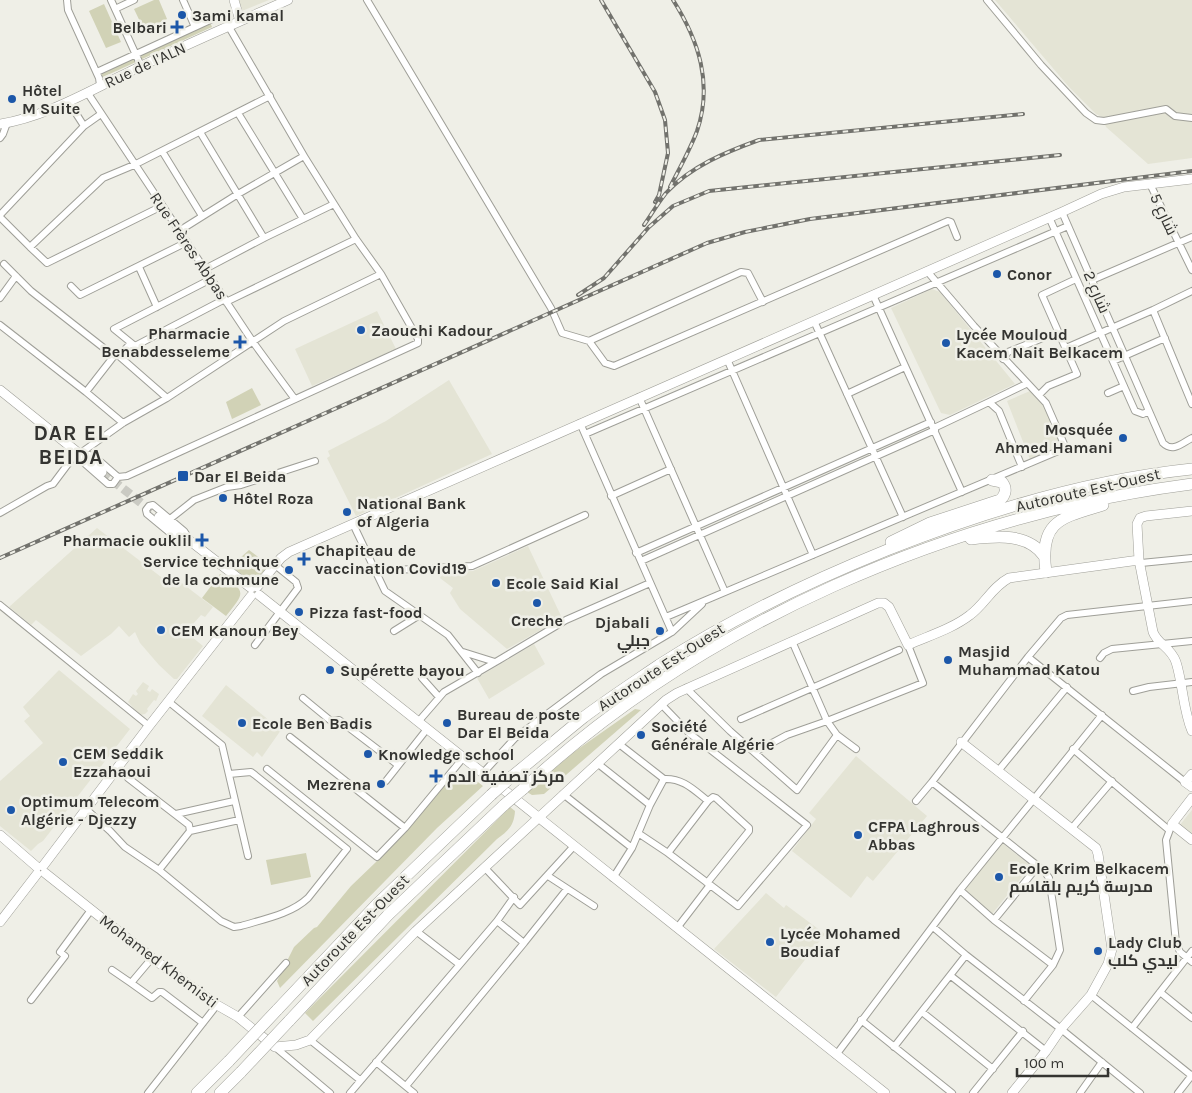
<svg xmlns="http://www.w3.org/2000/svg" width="1192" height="1093" font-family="Karla,Cairo,sans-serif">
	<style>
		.built { fill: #e4e4d5 }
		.green { fill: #d1d2b6 }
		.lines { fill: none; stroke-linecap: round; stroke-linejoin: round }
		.secondary-tunnel { stroke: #cacac3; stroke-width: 9; stroke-dasharray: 9 4.5; stroke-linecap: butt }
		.street-casing { stroke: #9f9f98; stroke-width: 8 }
		.secondary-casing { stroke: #9f9f98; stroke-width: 10 }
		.highway-casing { stroke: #9f9f98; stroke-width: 12 }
		.street { stroke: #fff; stroke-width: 6 }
		.secondary { stroke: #fff; stroke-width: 9 }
		.highway { stroke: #fff; stroke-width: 11 }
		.rail-casing { stroke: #72726d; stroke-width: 4 }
		.rail { stroke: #efefe7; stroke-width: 2; stroke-dasharray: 5.5; stroke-linecap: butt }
		.highway-bridge-casing { stroke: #9f9f98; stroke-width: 12; stroke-linecap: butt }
		.highway-bridge { stroke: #fff; stroke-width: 11 }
		.poi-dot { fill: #1c57a9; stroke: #efefe7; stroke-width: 2 }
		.labels { text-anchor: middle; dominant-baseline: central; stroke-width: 5; stroke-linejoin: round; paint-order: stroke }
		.poi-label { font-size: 16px; font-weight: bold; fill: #343431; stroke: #efefe7; text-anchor: start }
		.street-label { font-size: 16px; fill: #343431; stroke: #efefe7 }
		.district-label { font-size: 21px; font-weight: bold; letter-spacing: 1px; fill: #343431; stroke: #efefe7 }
	</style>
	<rect width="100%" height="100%" fill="#efefe7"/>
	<path class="built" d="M239,0h30l-27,11z
		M995,0h197v158l-44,6 -42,-37 -4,-10 -6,-3 -27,-27z
		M932,289l8,3 75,92 -65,31 -9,-2 -50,-105z
		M377,311l19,38 -84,37 -17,-37z
		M449,380l43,74 -136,62 -29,-58 3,-2 -2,-5 58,-30z
		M1030,391l14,15 17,39 -4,5 -26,12 -24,-61z
		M97,528l72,55 5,-6 39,30 -8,10 -4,-2 -15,17 17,14 -26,33h-3l-15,-14 -19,-22 -5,-11 -6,5 -10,-11 -8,8 -30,22 -45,-36 -5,5 -22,-18z
		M528,546l34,72 -55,31 -47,-40 -10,-16 3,-5 -13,-10 2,-5 31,-2z
		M534,644l11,20 -56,35 -12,-21z
		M59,670l71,59 -87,112 -5,3 -7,7 -31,-25v-45l43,-38 -19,-22 6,-5 -7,-9z
		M143,682l6,4 -2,4 3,2 2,-3 7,5 -3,7 -2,-1 -7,9 1,2 -3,3 -5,1 -12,-13 5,-8 3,2 2,-2 -2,-3z
		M226,685l55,45 -19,27 -5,-5 -4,5 -51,-41z
		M856,756l71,60 -54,65 -6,-5 -16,22 -59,-47 24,-32 -7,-6z
		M1192,810v27l-13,-11z
		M1002,843l29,23 -39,48 -28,-23z
		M766,893l18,15 2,-3 39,29 -49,63 -62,-48z"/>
	<path class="green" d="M154,0h5l8,19 -23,11 -10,-21z
		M104,4l17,38 -15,6 -17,-37z
		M210,22l2,5 -70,32 -2,-5z
		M134,57l2,5 -33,15 -3,-5z
		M252,388l9,17 -29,14 -6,-17z
		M249,550l20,15c-17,21 -18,17 -38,1z
		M220,574c26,18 26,17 6,42l-24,-18z
		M635,709l6,1 -97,84 -12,1 -5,-3 47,-40z
		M454,774l15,1 14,11 -46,42 -157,160 -3,-7 17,-34 20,-19 3,-1 34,-41 25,-24z
		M510,807l5,4c-1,15 -7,20 -18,28l-184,182 -8,-8z
		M306,853l5,24 -40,8 -5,-25z"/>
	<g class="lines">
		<path class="secondary-tunnel" d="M102,472l57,45"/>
		<defs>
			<path id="street" d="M67,0l1,10 31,68 1,7
				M111,0l30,66
				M183,0l12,27
				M367,0l184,308 11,25 27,8 16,22 9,3 334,-145 3,1 6,15
				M987,0l54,65 45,48 10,7 8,1 62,-12 9,7 17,2
				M115,9l19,-9
				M97,72l124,-57
				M87,92l166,250 41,56
				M238,113l65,106
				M84,126l17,-12
				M200,132l64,106
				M0,138l3,-4 4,-11
				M162,151l40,65
				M1150,184l42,86
				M1062,212l101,231c10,10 19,0 29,-5
				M0,215l84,-89 -16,-25
				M0,217l30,30 73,-69 31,-13 136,-69
				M1049,217c29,65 58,130 86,194l8,3 6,-3
				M179,231l59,-37 66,-38
				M30,247l17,16 115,-57
				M4,264l27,27 83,65h5l48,42 117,-77 97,-47
				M139,267l18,40
				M205,269l59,-31 70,-34
				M211,279l-97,50 21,17 90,-47
				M1092,280l100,-43
				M71,286l9,9 107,-53
				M873,295l89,197
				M0,298l16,-22
				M226,302l130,-63
				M1153,310l39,94
				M814,321l89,196
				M0,325l86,67 37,31
				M589,341l152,-69 7,1 15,29
				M1066,348l87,-38 39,-19
				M119,356l11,-12
				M727,359l86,196
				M1003,359l5,-7 50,-20
				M1113,361l52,-23
				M86,392l28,-36
				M1108,393l16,-7
				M847,394l58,-27
				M1039,395l9,-9 29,-12 -35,-79 34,-16
				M639,397l86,195
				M989,402l37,-18
				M934,428l55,-26 10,9 23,56
				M585,434l483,-208
				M81,452l14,5 23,20 9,-1 291,-133v-4l-37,-65 -25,-35 -52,-83 -75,-129
				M82,452l41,-29 44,-25
				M75,455l33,29h5l5,-7
				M611,496l60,-27
				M153,505l31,26 8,12 -16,-5 -29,-24 -1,-4 3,-4z
				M0,513l47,-27 6,-2 24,-32
				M170,519l24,-19 33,-13 14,-2 74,-24
				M353,524l32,67 63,44 30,38
				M636,553l295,-131
				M641,561l294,-131
				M1141,563l51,-5
				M375,571l97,-5 113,-51
				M0,605l149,121
				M666,617l397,-168 1,-5 -18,-41 -72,-77 -47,-55
				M394,631l24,-15
				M672,632l30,-28
				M792,641l35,80 10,14 19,14
				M255,645l43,-57 -2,-6 -21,-17
				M463,652l32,10
				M1028,657l157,125
				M1100,658l4,-5 8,-4 80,-8
				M422,678l17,19
				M686,688l44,43 67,59 40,-55
				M1133,691l16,-4 43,-5
				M303,698l28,23 8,-1 59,45
				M169,702l53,43 26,111
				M741,719l158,-69
				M418,722l26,-30 55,-32 67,-40 84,-37
				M290,737l115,91
				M619,744l45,35
				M1073,749l96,81
				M755,752l32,-17 40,-14 96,-38 -15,-38
				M597,763l53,42
				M267,769l110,88 28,-29 58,-70
				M998,771l69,-84
				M483,773l32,-35 86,-64 71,-42 -92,-209
				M128,778l61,47 1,6 -31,39 62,51 13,6 7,-1c23,-7 50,-12 67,-28l39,-49 -92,-74 -4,-3 -22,2
				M386,781l41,-52
				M563,794l69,54 -19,30
				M916,801l16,-19
				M87,810l23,21 15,16 34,23
				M176,814l58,-13
				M1172,824l-6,16 10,103 4,9 12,10
				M1072,828l40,-47
				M190,831l49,-11
				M638,833l30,20 70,53 69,-81 -118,-92 -27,-28
				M632,848l18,-43 14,-26c19,-1 30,11 44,22
				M668,853l40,-52 5,-4 3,1 33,30v3l-42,52
				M485,868l35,37 54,-59
				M548,876l46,30
				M960,890l34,30 59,45
				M994,920l44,-54
				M497,921l27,22 43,-54
				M933,927l33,28 95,74 79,64
				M677,928l33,-43
				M416,931l43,33
				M152,958l-21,25 21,15 7,-6h3l41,31
				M112,970l19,13
				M951,976l95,75
				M1160,992l32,26
				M1091,995l101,81
				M31,1000l34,-44 -5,-4 31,-42
				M1024,1001l29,-36 7,-15 -11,-72 -4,-6 -7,-6 -106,-84 96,-125 33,-39 6,-3 125,-14
				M922,1012l71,57
				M238,1017l48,-54
				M861,1020l91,73
				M1132,1028l60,-77
				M310,1040l50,40
				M275,1047l55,46
				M894,1047l72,-92
				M836,1055l124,-165 142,-175
				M376,1062l38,31
				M406,1086l118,-143
				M148,1093l69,-88
				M350,1093l147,-172 17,-24
				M973,1093l50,-62
				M1080,1093l22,-31
				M1178,1093l14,-18"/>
			<path id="secondary" d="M234,0l6,21
				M0,124c45,-7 87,-32 127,-51 53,-26 107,-49 161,-73
				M0,390l102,82
				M1192,511l-46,5 -6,2 -3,6 2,36 14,72c5,13 18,15 23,30 7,22 7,48 16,69
				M159,517l92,71
				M257,587l24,-29 8,-6 773,-340 39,-18 23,-7 68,-8
				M259,595l626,498
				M961,742l135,106 2,6 14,95 -4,15 -17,31 -30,34 -15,22 -34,42
				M1192,774l-7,8 7,5
				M1192,798l-20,26 20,16
				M0,835l37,32
				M43,866l106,-140 102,-130
				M45,873l107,85 65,47 21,12 37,30 21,-2 14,-5 106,-109 250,-231 11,-7 201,-90h6l5,4 19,38c20,-9 44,-16 62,-30 15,-11 22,-28 39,-37l130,-18
				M0,922l37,-48"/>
			<path id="highway" d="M971,539c26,-3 57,-6 73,17
				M891,542l39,-19 70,-23c6,-5 7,-12 2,-18l-10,-2
				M1046,572c-7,-51 14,-54 57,-67
				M510,778c25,-20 49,-41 74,-61 24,-18 50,-35 75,-52 72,-46 149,-83 228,-115 98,-39 200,-70 305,-81
				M523,789c178,-166 428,-274 669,-305
				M277,1010l100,-106 114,-109
				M289,1021l99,-106 116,-110
				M197,1093l32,-32
				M220,1093l21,-21"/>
		</defs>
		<use href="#street" class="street-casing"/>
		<use href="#secondary" class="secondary-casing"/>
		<use href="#highway" class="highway-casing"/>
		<use href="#street" class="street"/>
		<use href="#secondary" class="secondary"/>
		<use href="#highway" class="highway"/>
		<defs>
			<path id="rail" d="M601,0l54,92 10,28 3,33 -9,42 -4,7
				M670,187c9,-18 20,-37 27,-56 16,-47 2,-90 -24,-131
				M644,225c7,-10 14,-22 22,-32 25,-27 60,-41 93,-53l264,-26
				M578,295l26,-17 45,-51 24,-21 36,-15 351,-36
				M0,558l707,-315 38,-11 65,-13 382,-48"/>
		</defs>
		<use href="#rail" class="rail-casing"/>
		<use href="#rail" class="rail"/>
		<defs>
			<path id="highway-bridge" d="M491,795l19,-17
				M504,805l19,-16
				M229,1061l48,-51
				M241,1072l48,-51"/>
		</defs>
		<use href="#highway-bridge" class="highway-bridge-casing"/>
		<use href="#highway-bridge" class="highway-bridge"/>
	</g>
	<g class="poi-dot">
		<circle cx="182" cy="15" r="5"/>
		<path d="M174.5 19.5h5v5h5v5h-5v5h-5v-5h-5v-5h5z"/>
		<circle cx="12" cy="99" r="5"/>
		<circle cx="997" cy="274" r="5"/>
		<circle cx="361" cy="330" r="5"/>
		<path d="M237.5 334.5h5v5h5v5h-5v5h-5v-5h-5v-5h5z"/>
		<circle cx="946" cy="343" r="5"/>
		<circle cx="1123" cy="438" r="5"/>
		<rect x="177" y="470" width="12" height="12" rx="2.5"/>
		<circle cx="223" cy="498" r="5"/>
		<circle cx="347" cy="512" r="5"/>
		<path d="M199.5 532.5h5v5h5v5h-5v5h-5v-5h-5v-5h5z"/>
		<path d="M301.5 551.5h5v5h5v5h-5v5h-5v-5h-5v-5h5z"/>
		<circle cx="289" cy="570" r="5"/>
		<circle cx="496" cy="583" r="5"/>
		<circle cx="537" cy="603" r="5"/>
		<circle cx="299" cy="612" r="5"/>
		<circle cx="161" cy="630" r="5"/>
		<circle cx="660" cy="631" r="5"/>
		<circle cx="948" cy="660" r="5"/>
		<circle cx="330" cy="670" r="5"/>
		<circle cx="242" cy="723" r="5"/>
		<circle cx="447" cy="723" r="5"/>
		<circle cx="641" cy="735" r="5"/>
		<circle cx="368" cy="754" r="5"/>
		<circle cx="63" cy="762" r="5"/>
		<path d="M433.5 768.5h5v5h5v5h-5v5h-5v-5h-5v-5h5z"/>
		<circle cx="381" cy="784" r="5"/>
		<circle cx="11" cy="810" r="5"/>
		<circle cx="858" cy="835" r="5"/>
		<circle cx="999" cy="877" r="5"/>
		<circle cx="770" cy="942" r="5"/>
		<circle cx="1098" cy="951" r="5"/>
	</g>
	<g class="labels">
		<g class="poi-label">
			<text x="192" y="15">3ami kamal</text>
			<text x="167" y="27" text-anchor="end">Belbari</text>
			<text x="22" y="90">Hôtel<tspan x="22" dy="18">M Suite</tspan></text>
			<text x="1007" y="274">Conor</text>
			<text x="371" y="330">Zaouchi Kadour</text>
			<text x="230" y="333" text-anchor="end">Pharmacie<tspan x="230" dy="18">Benabdesseleme</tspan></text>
			<text x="956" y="334">Lycée Mouloud<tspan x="956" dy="18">Kacem Nait Belkacem</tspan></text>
			<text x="1113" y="429" text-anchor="end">Mosquée<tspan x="1113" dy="18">Ahmed Hamani</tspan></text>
			<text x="194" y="476">Dar El Beida</text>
			<text x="233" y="498">Hôtel Roza</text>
			<text x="357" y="503">National Bank<tspan x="357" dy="18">of Algeria</tspan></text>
			<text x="192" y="540" text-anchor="end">Pharmacie ouklil</text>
			<text x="315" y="550">Chapiteau de<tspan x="315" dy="18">vaccination Covid19</tspan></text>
			<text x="279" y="561" text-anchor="end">Service technique<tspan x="279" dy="18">de la commune</tspan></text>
			<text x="506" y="583">Ecole Said Kial</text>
			<text x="309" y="612">Pizza fast-food</text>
			<text x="537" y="620" text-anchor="middle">Creche</text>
			<text x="650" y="622" text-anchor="end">Djabali<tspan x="650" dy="18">جبلي</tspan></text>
			<text x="171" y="630">CEM Kanoun Bey</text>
			<text x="958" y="651">Masjid<tspan x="958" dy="18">Muhammad Katou</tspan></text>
			<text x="340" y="670">Supérette bayou</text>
			<text x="457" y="714">Bureau de poste<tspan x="457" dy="18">Dar El Beida</tspan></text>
			<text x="252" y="723">Ecole Ben Badis</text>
			<text x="651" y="726">Société<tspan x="651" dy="18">Générale Algérie</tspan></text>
			<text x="73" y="753">CEM Seddik<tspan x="73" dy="18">Ezzahaoui</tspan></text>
			<text x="378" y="754">Knowledge school</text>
			<text x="447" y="776">مركز تصفية الدم</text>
			<text x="371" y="784" text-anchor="end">Mezrena</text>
			<text x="21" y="801">Optimum Telecom<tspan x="21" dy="18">Algérie - Djezzy</tspan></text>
			<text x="868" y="826">CFPA Laghrous<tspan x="868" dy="18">Abbas</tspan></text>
			<text x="1009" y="868">Ecole Krim Belkacem<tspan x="1009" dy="18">مدرسة كريم بلقاسم</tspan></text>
			<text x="780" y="933">Lycée Mohamed<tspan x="780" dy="18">Boudiaf</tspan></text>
			<text x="1108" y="942">Lady Club<tspan x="1108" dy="18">ليدي كلب</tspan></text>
		</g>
		<g class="street-label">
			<text transform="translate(145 65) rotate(-25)">Rue de l'ALN</text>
			<text transform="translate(1164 214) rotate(65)">شارع 5</text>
			<text transform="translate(189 246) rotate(56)">Rue Frères Abbas</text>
			<text transform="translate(1097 292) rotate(67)">شارع 2</text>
			<text transform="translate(1088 490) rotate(-13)">Autoroute Est-Ouest</text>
			<text transform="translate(661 667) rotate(-33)">Autoroute Est-Ouest</text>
			<text transform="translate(355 930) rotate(-46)">Autoroute Est-Ouest</text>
			<text transform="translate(159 961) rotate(37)">Mohamed Khemisti</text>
		</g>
		<g class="district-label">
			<text x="71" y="433">DAR EL<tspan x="71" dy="24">BEIDA</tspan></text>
		</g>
	</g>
	<path d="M1017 1068v8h91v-8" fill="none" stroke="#343431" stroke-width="2.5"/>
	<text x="1024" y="1068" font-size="15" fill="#343431" stroke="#efefe7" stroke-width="4" paint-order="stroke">100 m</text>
</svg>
